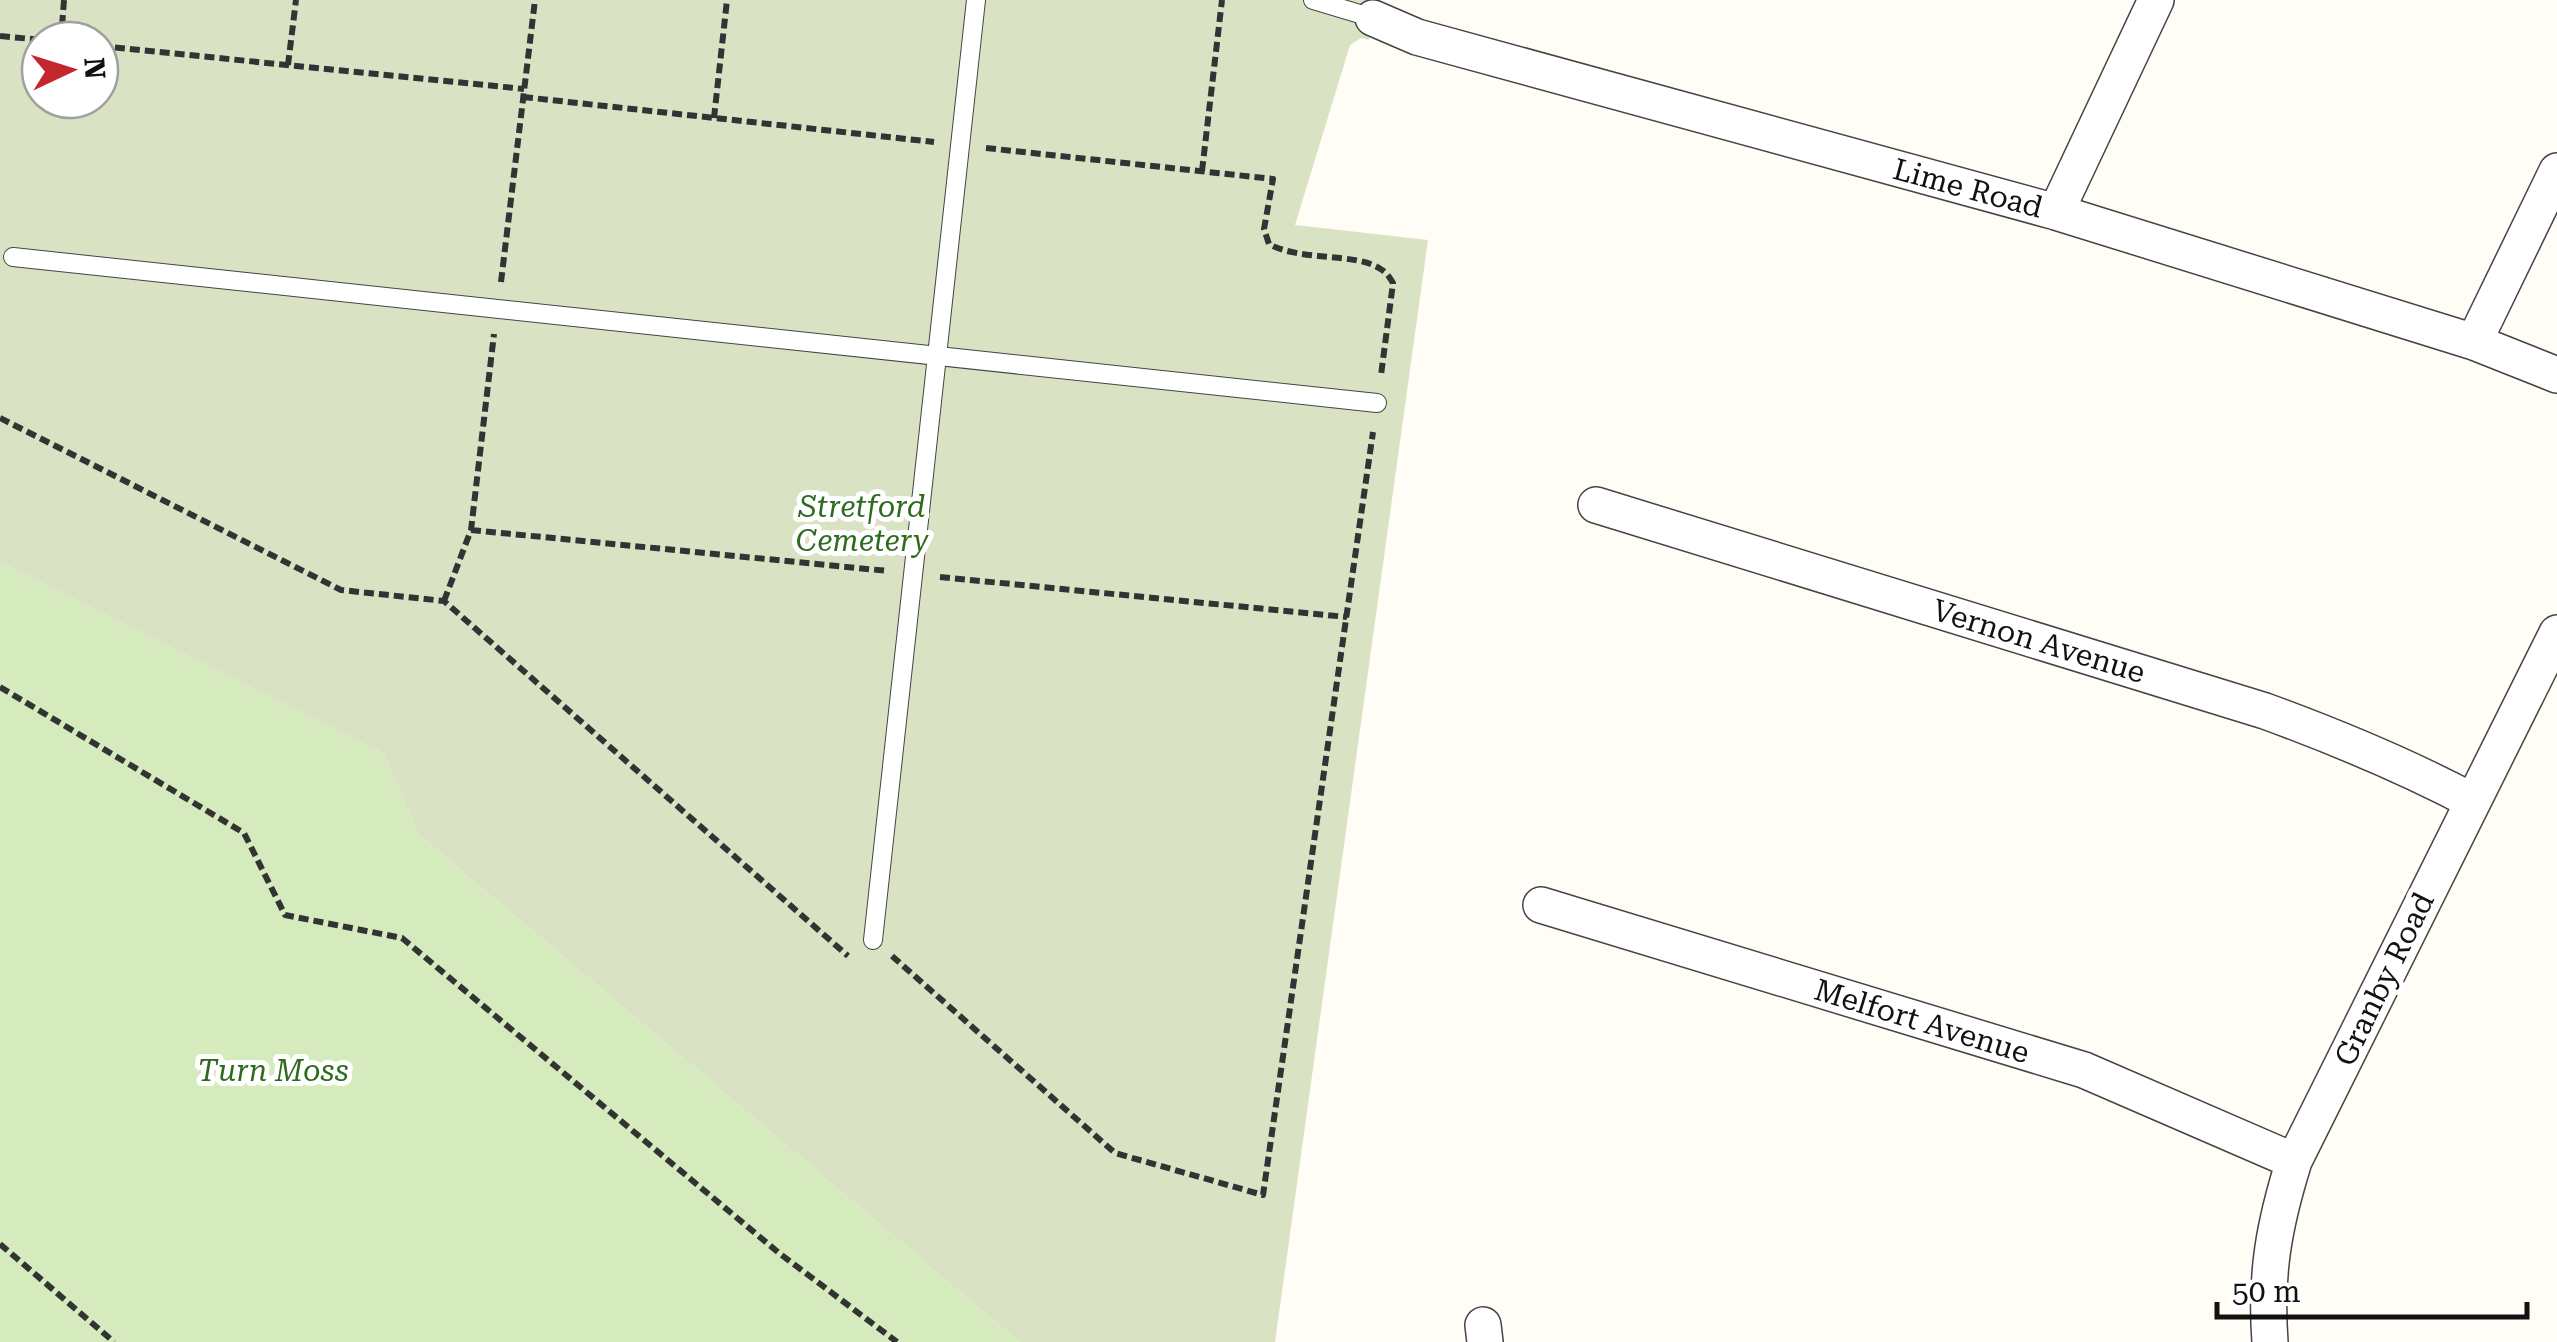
<svg xmlns="http://www.w3.org/2000/svg" width="2557" height="1342" font-family="'Roboto Serif',serif">
	<style>
		.green { fill: #d5ebbd }
		.cemetery { fill: #d9e3c4; fill-rule: evenodd }
		.lines { fill: none; stroke-linecap: round; stroke-linejoin: round }
		.lane-casing { stroke: #444; stroke-width: 20 }
		.street-casing { stroke: #444; stroke-width: 38 }
		.path { stroke: #333; stroke-width: 6; stroke-dasharray: 10 5; stroke-linecap: butt }
		.lane { stroke: #fff; stroke-width: 18 }
		.street { stroke: #fff; stroke-width: 35 }
		.labels { text-anchor: middle; dominant-baseline: central; stroke-width: 10; stroke-linejoin: round; paint-order: stroke }
		.street-label { font-size: 30px; fill: #111; stroke: #fff }
		.park-label { font-size: 30px; font-style: italic; fill: #2f6b1f; stroke: #fff }
	</style>
	<rect width="100%" height="100%" fill="#fffdf5"/>
	<path class="green" d="M0,562l383,191 36,82 600,507h-1019z"/>
	<path class="cemetery" d="M0,0h1376l-7,40 -8,-2 -11,7 -55,180 133,15 -153,1102h-256l-600,-507 -36,-82 -383,-191zM40,40h60v60h-60z"/>
	<g class="lines">
		<defs>
			<path id="lane" d="M1313,0l60,18
				M13,257l1364,146
				M873,940l103,-940"/>
			<path id="street" d="M1373,18l44,19 639,175 418,130 83,33
				M2056,212l100,-212
				M2474,342l83,-171
				M1596,505l669,206c71,26 141,55 207,90
				M1541,905l543,165 210,91
				M1483,1325l2,17
				M2270,1342c-5,-68 4,-117 24,-181l263,-528"/>
		</defs>
		<use href="#lane" class="lane-casing"/>
		<use href="#street" class="street-casing"/>
		<path class="path" d="M0,36l42,4
			M61,40l3,-40
			M100,46l424,43
			M288,65l8,-65
			M523,97l411,45
			M714,118l13,-118
			M986,148l287,31 -9,50 5,15c32,18 90,8 113,26 5,3 8,8 11,13l-12,92
			M1202,171l20,-171
			M501,282l34,-282
			M0,418l341,172 103,11 404,355
			M471,530l417,41
			M940,577l407,40
			M444,601l27,-71 23,-196
			M0,687l244,146 41,82 117,23 377,315 118,89
			M892,956l223,197 148,42 110,-763
			M0,1244l114,98"/>
		<use href="#lane" class="lane"/>
		<use href="#street" class="street"/>
	</g>
	<g class="labels">
		<g class="street-label">
			<text transform="translate(1968 188) rotate(15)">Lime Road</text>
			<text transform="translate(2039 641) rotate(17)">Vernon Avenue</text>
			<text transform="translate(2384 979) rotate(-64)">Granby Road</text>
			<text transform="translate(1922 1021) rotate(17)">Melfort Avenue</text>
		</g>
		<g class="park-label">
			<text x="862" y="506">Stretford<tspan x="862" dy="34">Cemetery</tspan></text>
			<text x="273" y="1070">Turn Moss</text>
		</g>
	</g>
	<g transform="translate(70 70) rotate(86)"><circle r="48" fill="#ffffff" stroke="#a0a0a0" stroke-width="2.5"/>
	<path d="M0-8L18 38L0 25L-18 38Z" fill="#c4262e"/>
	<text y="-15" font-size="28" font-weight="bold" text-anchor="middle" fill="#111111">N</text>
	</g>
	<path d="M2217 1302v15h310v-15" fill="none" stroke="#111111" stroke-width="5"/>
	<text x="2232" y="1302" font-size="30" fill="#111111" stroke="#ffffff" stroke-width="8" paint-order="stroke">50 m</text>
</svg>
